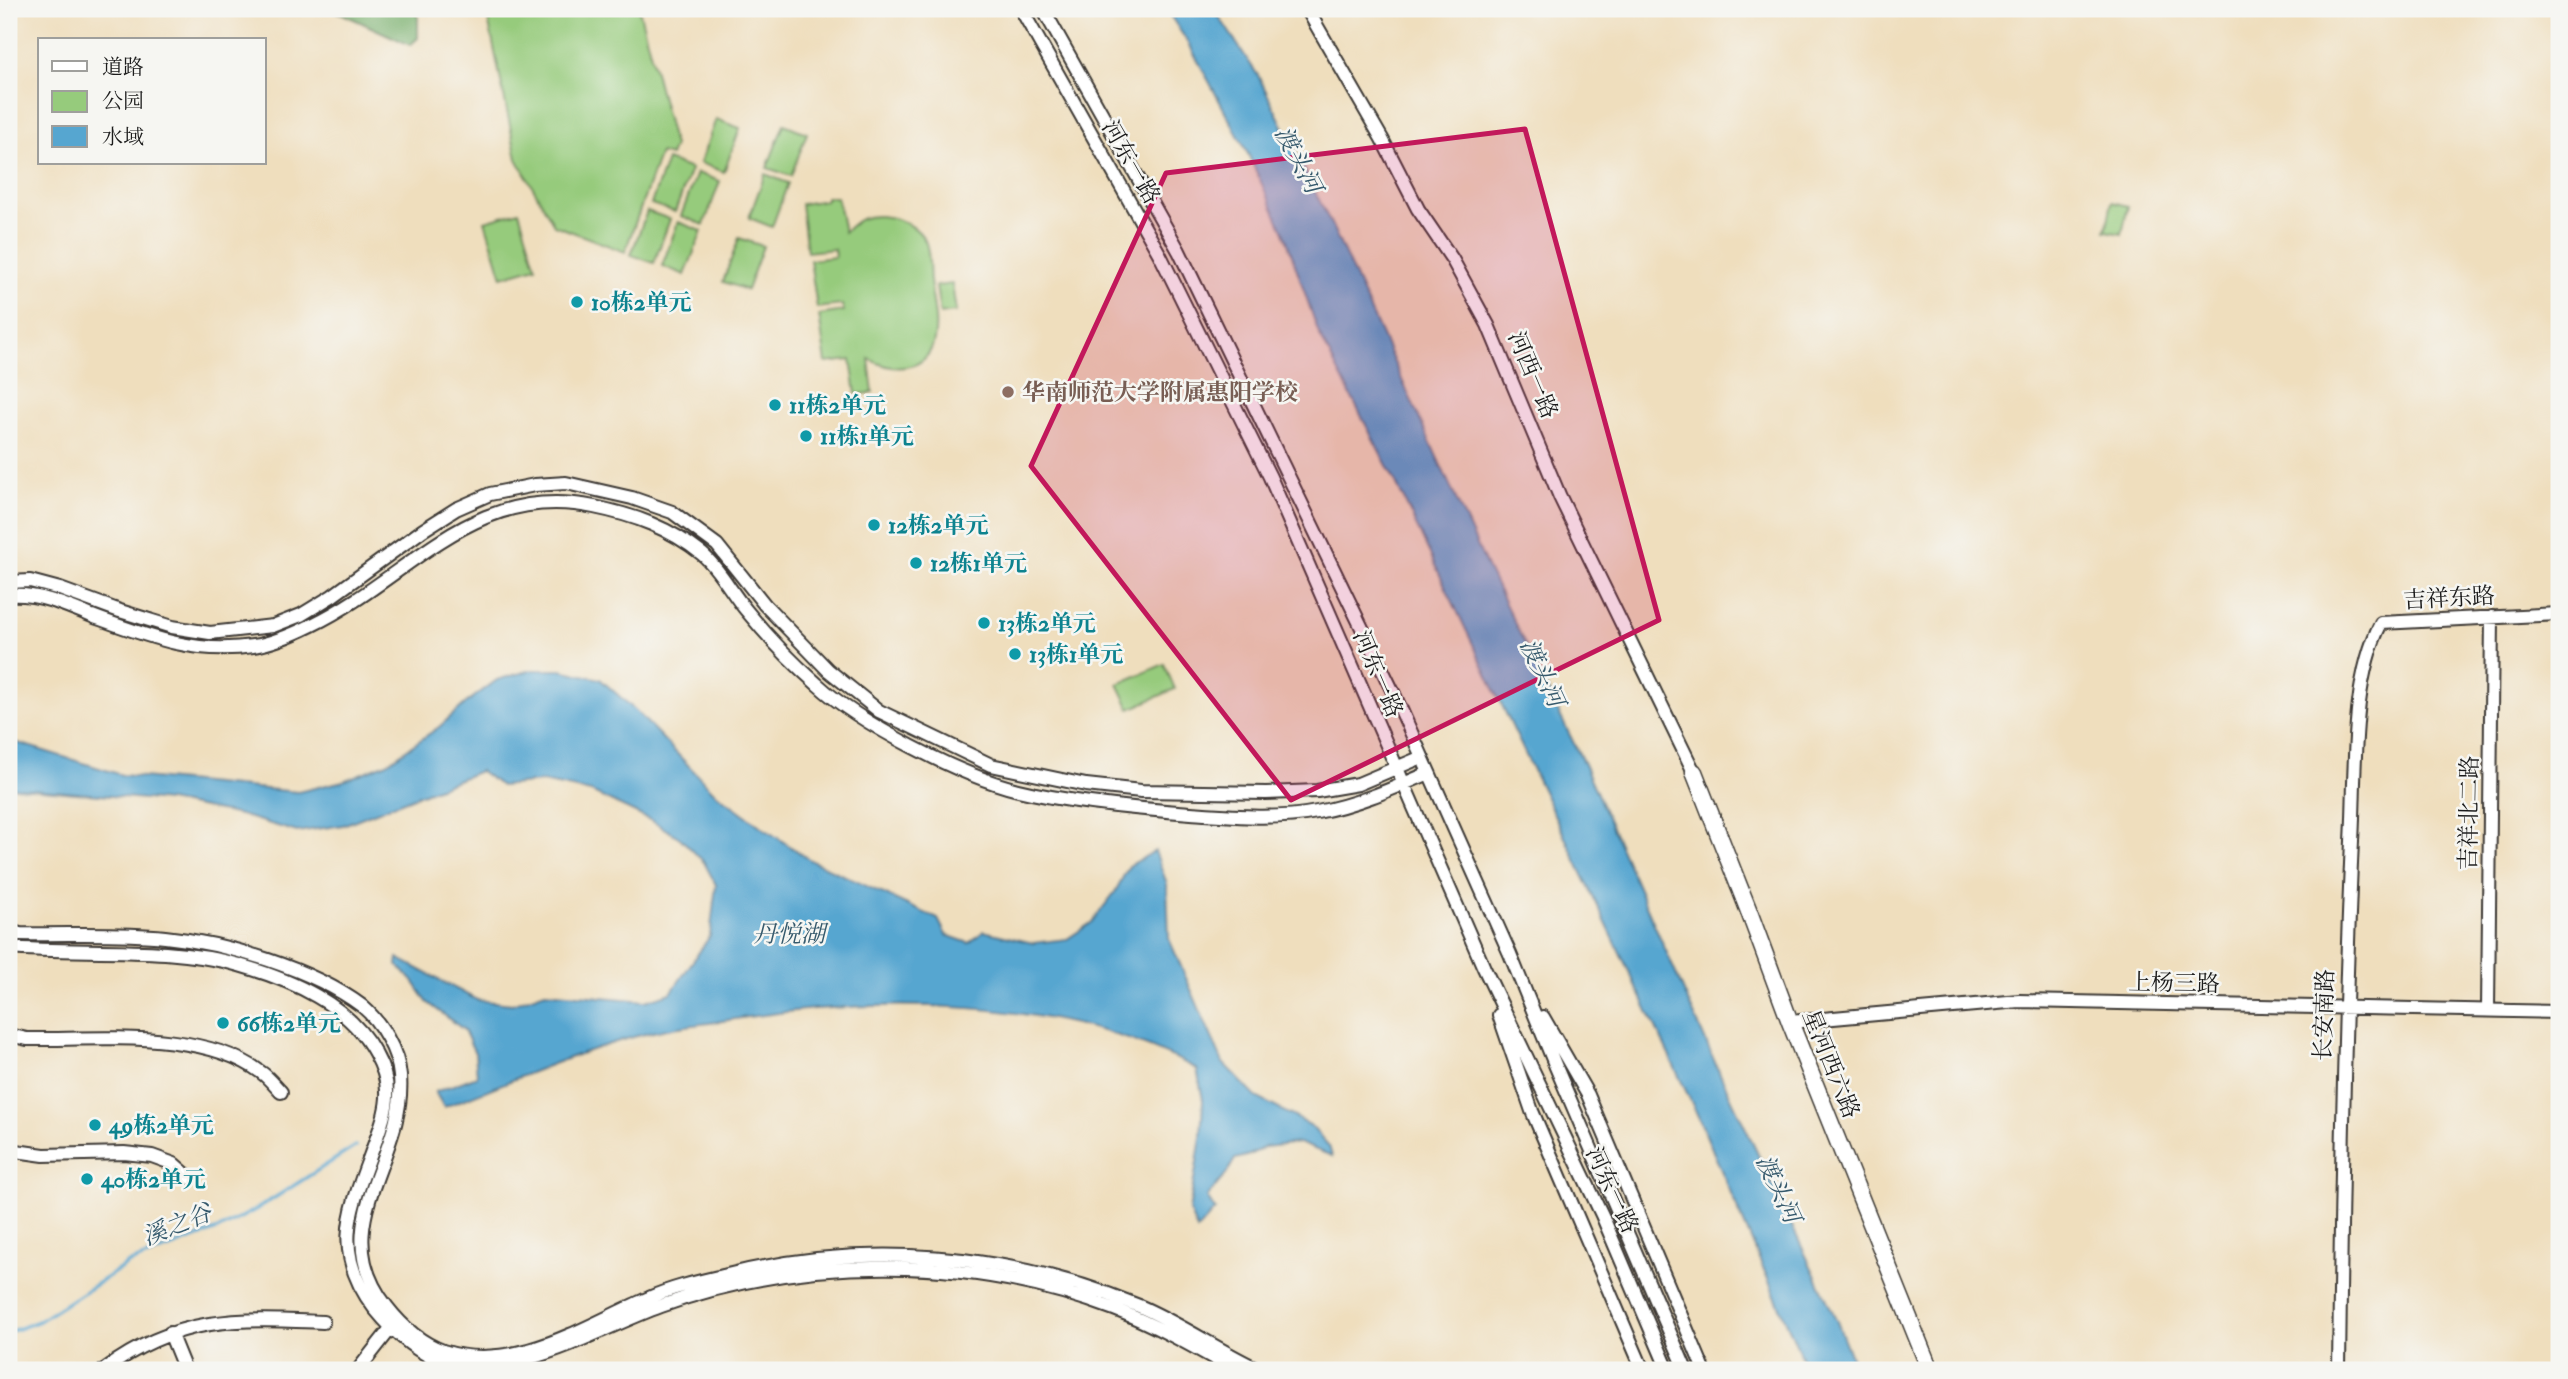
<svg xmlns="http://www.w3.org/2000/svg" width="2568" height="1379" font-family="'IM FELL Double Pica','Noto Serif SC',serif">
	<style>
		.green { fill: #96cb7c; stroke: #59744c; stroke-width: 2 }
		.forest { fill: #78af6c; stroke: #4a6644; stroke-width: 2 }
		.water { fill: #56a6d0; stroke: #396176; stroke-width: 2 }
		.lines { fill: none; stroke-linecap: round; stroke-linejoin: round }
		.stream { stroke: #56a6d0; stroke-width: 3.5 }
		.minor-casing { stroke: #3c3934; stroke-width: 16 }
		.tertiary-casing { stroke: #3c3934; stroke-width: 19 }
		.minor { stroke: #fff; stroke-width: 12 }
		.tertiary { stroke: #fff; stroke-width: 16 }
		.marked { fill: #c2185b; fill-opacity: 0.2; stroke: #c2185b; stroke-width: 5; stroke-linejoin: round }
		.culture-dot { fill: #0f9aa8; stroke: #f6f6f2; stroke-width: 2.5 }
		.education-dot { fill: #8d6e63; stroke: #f6f6f2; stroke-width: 2.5 }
		.labels { text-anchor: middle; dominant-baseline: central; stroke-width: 5; stroke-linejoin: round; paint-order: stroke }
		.street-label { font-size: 23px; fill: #1c1c1c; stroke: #f6f6f2 }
		.culture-label { font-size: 23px; font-weight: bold; fill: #0d838f; stroke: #f6f6f2; text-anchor: start }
		.education-label { font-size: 23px; font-weight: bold; fill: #785e54; stroke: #f6f6f2; text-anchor: start }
		.water-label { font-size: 24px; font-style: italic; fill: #365a6d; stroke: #f6f6f2 }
	</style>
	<rect width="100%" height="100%" fill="#f6f6f2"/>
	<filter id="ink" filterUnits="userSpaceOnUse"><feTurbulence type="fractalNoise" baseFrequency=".0143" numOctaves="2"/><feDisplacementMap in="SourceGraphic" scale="14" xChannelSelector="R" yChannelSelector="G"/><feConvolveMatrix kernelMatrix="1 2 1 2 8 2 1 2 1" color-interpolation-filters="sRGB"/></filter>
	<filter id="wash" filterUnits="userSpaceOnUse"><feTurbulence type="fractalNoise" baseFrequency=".00686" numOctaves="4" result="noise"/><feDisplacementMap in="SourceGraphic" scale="28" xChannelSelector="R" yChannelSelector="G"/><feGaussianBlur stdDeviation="1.57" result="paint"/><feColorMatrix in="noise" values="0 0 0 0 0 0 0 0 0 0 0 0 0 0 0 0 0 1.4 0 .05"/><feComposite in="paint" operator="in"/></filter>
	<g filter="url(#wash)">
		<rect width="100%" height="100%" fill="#efdebd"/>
		<path class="green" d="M486,9h153l35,137 -4,10 -10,-3 -35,99 -71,-27 -37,-66z
			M716,119l24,9 -16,44 -24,-9z
			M784,124l23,9 -16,43 -24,-8z
			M667,160l24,9 -16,43 -24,-8z
			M697,173l23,8 -16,44 -23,-9z
			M765,174l23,9 -16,44 -23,-9z
			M826,197h11l7,35c5,-4 10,-10 17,-13 21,-8 56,2 65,24 4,11 3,27 4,38 2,19 8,40 4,59 -7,33 -43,32 -65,19l4,34 -17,1 -5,-34 -25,3 -7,-48 25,-4 -2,-6 -25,3 -7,-48 25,-3 -1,-8 -27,3 -6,-48 25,-4z
			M2112,202l16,4 -6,28 -16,-3z
			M519,211l17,56 -34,10 -17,-56z
			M647,211l23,8 -16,44 -23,-8z
			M678,222l24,9 -17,44 -23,-9z
			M739,238l24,8 -16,44 -24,-8z
			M952,284l4,28 -16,2 -4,-28z
			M1164,664l11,25 -45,20 -12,-25z"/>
		<path class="forest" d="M332,9h86v29l-8,7z"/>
		<path class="water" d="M1166,9h48l45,68 73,149 156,343 96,195 136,310 116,245 20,51h-49l-110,-256 -301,-631 -77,-149 -35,-102 -36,-78 -58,-108z
			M531,670h30l39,9 36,32 77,80 50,37 49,33 126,58 8,16 23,8 15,-12 49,12 34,-4 24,-16 24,-31 14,-26 26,-15 12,33 2,55 54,124 33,34 54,28 19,21 3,10 -33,-13 -34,4 -18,9 -12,3 -8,14 -20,24 8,13 -18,20 -8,-19 12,-74 2,-37 -6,-31c-138,-75 -329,-73 -481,-47 -21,3 -42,5 -63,10 -72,17 -140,49 -209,75l-9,-15 42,-16 -2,-23 -11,-23 -37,-28 -14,-21 -16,-16 1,-7 79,42 35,4 33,-12 101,9 25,-8 39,-57 6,-51 -12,-23 -24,-24 -30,-18 -59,-28 -49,-10 -41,4 -21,-15 -137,54 -46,7 -57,-17 -72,-14 -159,-14v-47l113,35 176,17 45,-11 44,-18 52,-36 27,-24 31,-23z"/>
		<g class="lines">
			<path class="stream" d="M9,1332l30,-11 90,-58 90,-34 38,-20 99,-63"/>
		</g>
	</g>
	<g filter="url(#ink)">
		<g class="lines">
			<defs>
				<path id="minor" d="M1021,9l139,246 110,222 214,491 118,247 66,155
					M1043,9l136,242 215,443 116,260 46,113 130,303
					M1307,9l75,130 36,70 34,50 36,66 72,172 134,275
					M9,582l21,-1 30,8 60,22 52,16 38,6 63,-7 28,-11 31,-19 91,-66 33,-21 34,-15 45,-9 31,-2 66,15 40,14 45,33 48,60 63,65 51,41 112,54 95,20 55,6 125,2 51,-2 41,-7 64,-27
					M9,595c29,-2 57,10 83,21 55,20 102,39 161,30 21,-3 41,-12 59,-21 99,-48 160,-143 282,-118 40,8 76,21 108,47 17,14 29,38 44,56 21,26 46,52 71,74 43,40 144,92 201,106 53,13 119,19 173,23 41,3 86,7 126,-1 39,-7 75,-23 112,-39
					M9,931l11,3c48,1 98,-2 145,3 61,6 148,32 197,69 19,16 36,45 38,70 7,82 -78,149 -13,231 14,18 34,36 56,44 72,23 143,-26 206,-53 24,-11 53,-17 78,-23 136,-34 283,-23 412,31 42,18 80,45 121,64
					M9,948c73,6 160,-3 230,17 52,15 110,39 136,88 6,11 12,25 12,38 1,15 -5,32 -10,46 -23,66 -50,110 -2,172 18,22 41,44 68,53 78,17 149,-31 218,-56 144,-52 311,-51 453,3 42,16 82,39 121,61
					M2488,1010l4,-393
					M1499,1015l33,96 111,259
					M1543,1017l45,78 116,275
					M1790,1022l229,-21 540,11
					M9,1035l18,4c69,1 176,-11 235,34 7,5 13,13 19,19
					M9,1150l35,5 80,-2 28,3 22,8 16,14
					M170,1333l15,37
					M104,1370c73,-54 132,-52 219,-48
					M358,1370l37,-47
					M2339,1370c2,-176 5,-352 13,-529 4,-67 -2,-158 29,-218l178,-9"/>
				<path id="tertiary" d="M1694,772l54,137 42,113 140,348"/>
			</defs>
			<use href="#minor" class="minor-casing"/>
			<use href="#tertiary" class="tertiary-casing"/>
			<use href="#minor" class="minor"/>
			<use href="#tertiary" class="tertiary"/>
		</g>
	</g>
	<path class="marked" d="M1525,129l134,491 -368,180 -260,-334 135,-293z"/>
	<g class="culture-dot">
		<circle cx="577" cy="302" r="7"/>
		<circle cx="775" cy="405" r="7"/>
		<circle cx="806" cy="436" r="7"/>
		<circle cx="874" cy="525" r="7"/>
		<circle cx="916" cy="563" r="7"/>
		<circle cx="984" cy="623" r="7"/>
		<circle cx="1015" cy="654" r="7"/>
		<circle cx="223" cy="1023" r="7"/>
		<circle cx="95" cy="1125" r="7"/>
		<circle cx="87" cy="1179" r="7"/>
	</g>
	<circle class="education-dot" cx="1008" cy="392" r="7"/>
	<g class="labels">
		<g class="street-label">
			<text transform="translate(1131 162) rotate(60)">河东一路</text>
			<text transform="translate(1533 375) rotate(67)">河西一路</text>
			<text transform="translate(2449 598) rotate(-3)">吉祥东路</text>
			<text transform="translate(1378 674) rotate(67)">河东一路</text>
			<text transform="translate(2469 813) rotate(-89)">吉祥北二路</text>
			<text transform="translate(2174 983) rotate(1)">上杨三路</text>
			<text transform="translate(2324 1015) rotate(-88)">长安南路</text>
			<text transform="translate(1831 1064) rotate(68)">星河西六路</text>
			<text transform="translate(1612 1190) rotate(65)">河东一路</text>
		</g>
		<g class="culture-label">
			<text x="591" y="302">10栋2单元</text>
			<text x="789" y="405">11栋2单元</text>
			<text x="820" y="436">11栋1单元</text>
			<text x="888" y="525">12栋2单元</text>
			<text x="930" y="563">12栋1单元</text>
			<text x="998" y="623">13栋2单元</text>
			<text x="1029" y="654">13栋1单元</text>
			<text x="237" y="1023">66栋2单元</text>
			<text x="109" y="1125">49栋2单元</text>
			<text x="101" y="1179">40栋2单元</text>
		</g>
		<g class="education-label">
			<text x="1022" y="392">华南师范大学附属惠阳学校</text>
		</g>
		<g class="water-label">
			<text transform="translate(1298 160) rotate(62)">渡头河</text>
			<text transform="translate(1542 673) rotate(65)">渡头河</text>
			<text x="789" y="934">丹悦湖</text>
			<text transform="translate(1778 1189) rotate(65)">渡头河</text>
			<text transform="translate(177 1225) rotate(-22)">溪之谷</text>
		</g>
	</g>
	<rect width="2568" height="1379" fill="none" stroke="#f6f6f2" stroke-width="35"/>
	<rect x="38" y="38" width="228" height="126" fill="#f6f6f2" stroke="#9f9f9c" stroke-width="2"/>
	<rect x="52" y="61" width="35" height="10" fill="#ffffff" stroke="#9f9f9c" stroke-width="2"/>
	<text x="102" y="74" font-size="21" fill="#1c1c1c">道路</text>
	<rect x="52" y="91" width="35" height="21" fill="#96cb7c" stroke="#9f9f9c" stroke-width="2"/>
	<text x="102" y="108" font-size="21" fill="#1c1c1c">公园</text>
	<rect x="52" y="126" width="35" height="21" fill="#56a6d0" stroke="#9f9f9c" stroke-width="2"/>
	<text x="102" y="144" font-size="21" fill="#1c1c1c">水域</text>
</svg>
